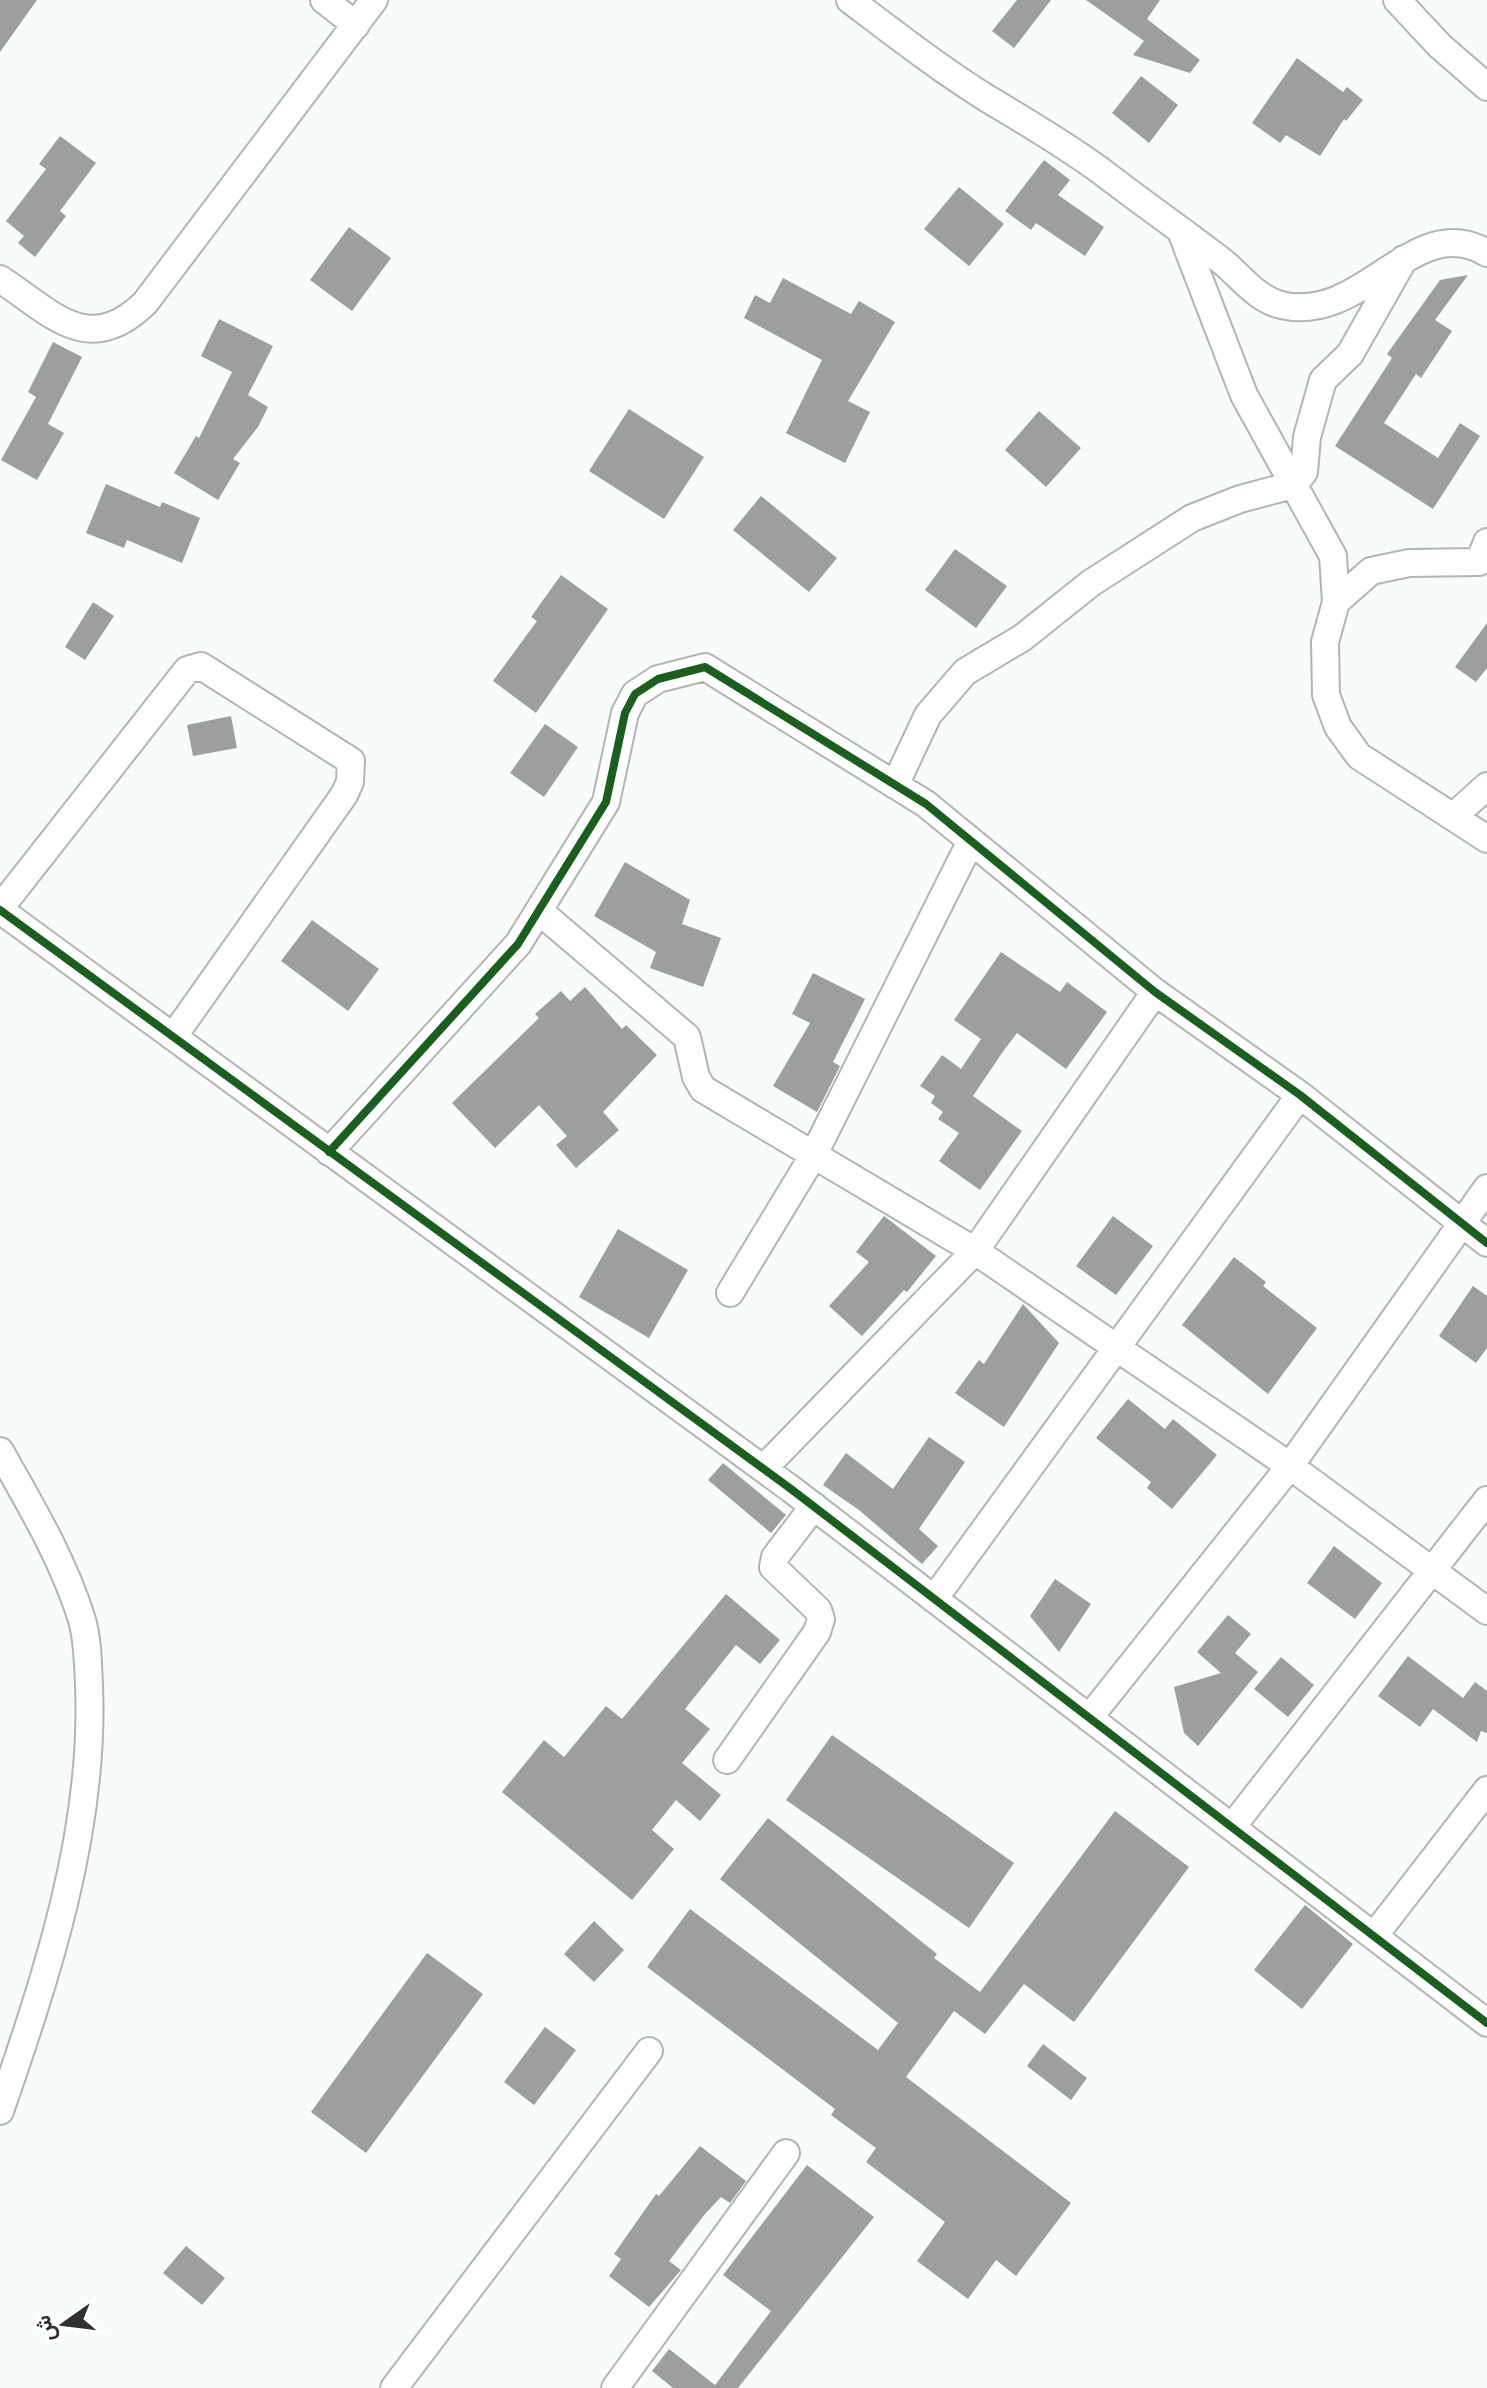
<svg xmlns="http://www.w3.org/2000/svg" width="1487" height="2388" font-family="Overpass,Vazirmatn,sans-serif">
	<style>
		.building { fill: #9c9f9d }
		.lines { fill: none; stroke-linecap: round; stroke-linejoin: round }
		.minor-casing { stroke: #b2b5b3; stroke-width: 30 }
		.minor { stroke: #fefefe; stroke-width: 26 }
		.cycleway-casing { stroke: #fff; stroke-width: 13 }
		.cycleway { stroke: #1b5e20; stroke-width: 8 }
	</style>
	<rect width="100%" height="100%" fill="#f7fbf9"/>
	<path class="building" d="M0,0h37l-37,52z
		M1017,0h34l-37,48 -22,-17z
		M1086,0h74l-13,19 53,41 -10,13 -57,-18 11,-14z
		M1297,58l46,34 4,-5 16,13 -17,21 -2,-2 -24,37 -34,-21 -6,8 -28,-20z
		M1141,76l37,29 -29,38 -37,-30z
		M60,136l36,27 -36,48 6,5 -31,41 -17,-14 6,-7 -18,-15 40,-52 -7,-5z
		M1044,160l26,20 -12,15 46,32 -19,29 -49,-33 -5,7 -26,-19z
		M959,187l45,37 -35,42 -45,-37z
		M349,227l42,31 -39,53 -42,-31z
		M1468,275l-33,45 17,11 -31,47 -5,-4 -32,49 54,35 22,-35 20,13 -47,73 -98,-63 57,-88 -5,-4 53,-74z
		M783,278l68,36 8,-13 36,21 -47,79 22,11 -25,51 -59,-30 36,-73 -78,-42 11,-23 15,8z
		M219,319l54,27 -25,49 20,12 -10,20 -25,32 7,4 -22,37 -44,-27 22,-37 3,2 33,-66 -31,-16z
		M53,342l29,15 -34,67 16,9 -27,47 -36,-20 35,-63 -8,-5z
		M629,409l75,48 -40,62 -75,-48z
		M1039,411l42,37 -35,39 -41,-37z
		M106,484l54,23 2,-5 38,16 -18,45 -55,-23 -3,8 -38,-15z
		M761,496l76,62 -28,34 -76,-62z
		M955,549l52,37 -31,42 -51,-38z
		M561,575l47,34 -72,104 -43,-32 44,-60 -6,-4z
		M93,602l21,14 -29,44 -20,-13z
		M1487,623v45l-11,14 -21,-15z
		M231,716l6,32 -44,8 -6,-31z
		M545,724l33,23 -34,50 -34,-24z
		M625,862l65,38 -8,24 39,14 -18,49 -53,-19 6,-16 -62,-36z
		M312,920l67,49 -31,42 -67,-50z
		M1001,952l59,40 7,-10 40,30 -41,57 -49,-36 -15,20 -29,43 49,35 -42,59 -41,-29 20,-28 -21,-14 5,-7 -12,-9 4,-7 -15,-10 22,-31 19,14 20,-30 -27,-19z
		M813,973l52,26 -32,63 7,4 -23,46 -44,-26 37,-63 -18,-9z
		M585,987l37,42 4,-4 31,30 -54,57 16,18 -43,38 -20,-23 11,-9 -28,-31 -44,43 -43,-45 87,-85 -4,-4 26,-23 9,10z
		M884,1216l52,40 -29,36 -3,-2 -42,46 -33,-30 40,-44 -13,-10z
		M1113,1216l40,30 -37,49 -40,-29z
		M618,1229l70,41 -39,68 -70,-41z
		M1234,1257l32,25 -3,4 54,42 -49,66 -86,-69z
		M1473,1286l14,10v52l-11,15 -37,-27z
		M1023,1304l36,39 -55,84 -49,-34 24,-33 5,4z
		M1128,1399l37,30 8,-10 44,36 -45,54 -25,-21 4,-6 -55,-44z
		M929,1437l36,25 -46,67 19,17 -16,18 -63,-54 -36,-25 23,-32 47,36z
		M723,1463l63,52 -15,18 -63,-53z
		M1334,1546l48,37 -27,36 -48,-36z
		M1055,1579l36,25 -32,48 -29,-36z
		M726,1594l54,46 -20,24 -24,-19 -51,64 25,20 -28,34 39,32 -21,26 -24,-21 -24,30 22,19 -42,51 -130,-108 42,-52 20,17 42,-51 16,13z
		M1228,1615l23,19 -16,19 23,19 -60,74 -14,-13 -10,-46 47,-14 -24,-21z
		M1408,1656l55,42 12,-16 12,9v42l-6,-2 -4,11 -44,-33 -13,18 -42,-31z
		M1281,1657l33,28 -26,32 -34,-28z
		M832,1735l182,128 -45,65 -183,-128z
		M1115,1811l74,56 -115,155 -50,-38 -39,50 -31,-23 -48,66 165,126 -55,73 -20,-16 -28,39 -51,-38 28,-39 -79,-60 10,-14 -45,-33 4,-6 -188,-142 43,-58 188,141 20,-27 -178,-144 48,-61 169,136 -3,4 46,34z
		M1305,1905l48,39 -51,65 -48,-39z
		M594,1921l30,29 -30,32 -30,-28z
		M427,1953l56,41 -117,159 -55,-41z
		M545,2027l31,23 -42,55 -30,-23z
		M1043,2044l44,34 -16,22 -44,-34z
		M700,2146l46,35 -16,22 -9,-6 -16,17 -36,47 12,9 -32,37 -40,-31 12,-17 -7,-5 42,-60 3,2z
		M807,2165l67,52 -136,171h-65l-21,-17 17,-22 46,36 56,-74 -48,-36z
		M186,2246l39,32 -23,27 -39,-32z"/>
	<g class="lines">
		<defs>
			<path id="minor" d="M324,0l32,25
				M850,0c45,34 90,69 138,99 39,23 77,46 113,72 40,31 82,60 122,91 18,15 34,37 58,43 83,20 133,-96 206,-52
				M1397,0l43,46 47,41
				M1182,234l62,161 89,161 3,46 -11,40 1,53 12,32 21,29 128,83
				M0,279c52,34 88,79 145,24l229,-303
				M1336,602l35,-31 38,-8 70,-1 8,-20
				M895,785l33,-70 37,-43 57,-34 69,-55 101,-65 48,-19 53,-14 11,-13 3,-35 16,-57 27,-26 54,-95
				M1455,815l32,-29
				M0,908l187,-238 14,-4 150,95 -1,21 -6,13 -171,242
				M0,910l791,579 696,534
				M539,911l148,126 9,40 7,12 272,162 315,215 197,145
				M329,1152l189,-208 88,-142 19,-89 10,-19 23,-15 47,-12 221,137 229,188 145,103 187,148
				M730,1293l83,-137 158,-315
				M0,1451c30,53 64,110 82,169 6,21 6,44 7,66 6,145 -42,289 -89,425
				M764,1468l211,-217 180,-259
				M934,1599l366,-504
				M1089,1718l201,-252 197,-278
				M727,1760l90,-128 4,-13 -3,-9 -45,-43 2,-10 39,-51
				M1232,1827l255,-327
				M1374,1936l113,-146
				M394,2388l255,-337
				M615,2388l171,-235"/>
		</defs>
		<use href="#minor" class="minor-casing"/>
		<use href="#minor" class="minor"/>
		<defs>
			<path id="cycleway" d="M0,910l791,579 696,534
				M329,1152l189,-208 88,-142 19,-89 10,-19 23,-15 47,-12 221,137 229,188 145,103 187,148"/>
		</defs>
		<use href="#cycleway" class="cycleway-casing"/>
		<use href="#cycleway" class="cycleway"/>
	</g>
	<g transform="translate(64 2324) rotate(256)" stroke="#ffffff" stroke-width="6" paint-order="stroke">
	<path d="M0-6L14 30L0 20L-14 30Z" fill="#2e312f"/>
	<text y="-12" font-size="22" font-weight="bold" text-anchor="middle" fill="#2e312f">ش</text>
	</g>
</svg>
